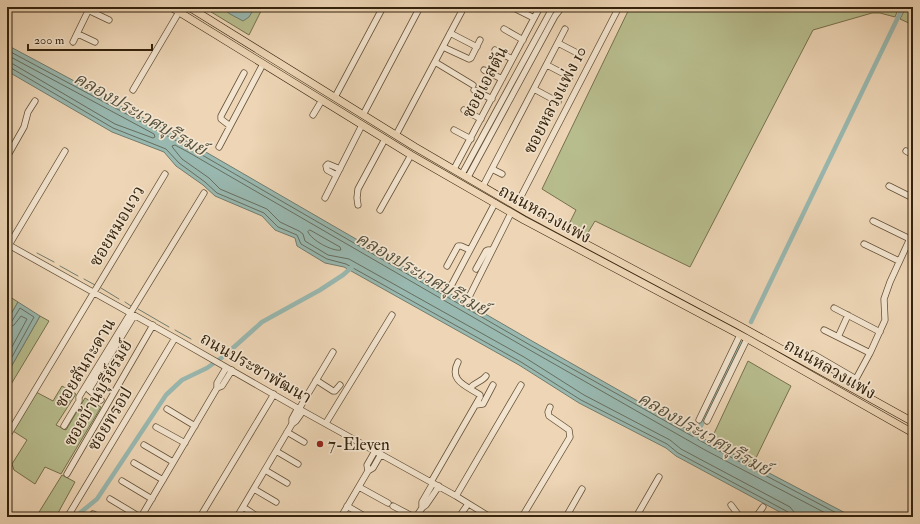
<svg xmlns="http://www.w3.org/2000/svg" width="920" height="524" font-family="'IM FELL Double Pica','Noto Serif Thai',serif">
	<style>
		.green { fill: #b8bd8e; stroke: #76704d }
		.water { fill: #99b8b0; stroke: #717c6e }
		.lines { fill: none; stroke-linecap: round; stroke-linejoin: round }
		.shore { stroke: #676e5e; stroke-width: 1 }
		.stream { stroke: #717c6e; stroke-width: 1 }
		.canal { stroke: #99b8b0; stroke-width: 4.5 }
		.minor-casing { stroke: #635036; stroke-width: 7 }
		.major-casing { stroke: #35230c; stroke-width: 8 }
		.minor { stroke: #f3e4cf; stroke-width: 5.5 }
		.major { stroke: #edd5b5; stroke-width: 7 }
		.poi-dot { fill: #8f2418; stroke: #f3e4cf; stroke-width: 1.5 }
		.labels { text-anchor: middle; dominant-baseline: central; stroke-width: 3.5; stroke-linejoin: round; paint-order: stroke }
		.street-label { font-size: 17px; fill: #35230c; stroke: #f3e4cf }
		.poi-label { font-size: 17px; fill: #35230c; stroke: #f3e4cf; text-anchor: start }
		.water-label { font-size: 18px; font-style: italic; fill: #53503d; stroke: #f3e4cf }
	</style>
	<rect width="100%" height="100%" fill="#edd5b5"/>
	<filter id="stains"><feTurbulence type="fractalNoise" baseFrequency=".005" numOctaves="4"/><feColorMatrix values="0 0 0 0 .2 0 0 0 0 .09 0 0 0 0 .02 0 0 0 .5 -.17"/></filter>
	<radialGradient id="worn" r=".72"><stop offset=".6" stop-color="#630" stop-opacity="0"/><stop offset="1" stop-color="#630" stop-opacity=".3"/></radialGradient>
	<path class="green" d="M203,7h60l-14,28z
		M630,7h269l-4,10 -15,-4h-8l-59,17 -123,237 -95,-46 -9,15 -18,-10 8,-16 -34,-21z
		M906,7h7v18l-13,-6z
		M7,295l11,7 -11,19z
		M40,316l9,5 -42,70v-17z
		M748,361l43,25 -38,78 -43,-22z
		M62,386l14,8 -20,31 10,5 19,-32 16,9 -40,67 -16,-7 -10,17 -21,-14 -2,-6 15,-24 -14,-9 23,-39 17,9z
		M62,475l13,7 -17,31 -3,4h-19z"/>
	<path class="water" d="M221,7h34l-6,10 -6,4 -13,-7z
		M7,45l185,99 340,197 178,101 143,75h-64l-113,-61 -10,-8 -87,-45 -60,-38 -175,-98 -19,-4 -28,-17 -2,-8 -20,-8 -13,-14 -47,-20 -12,-11 -27,-19 -12,-14 -52,-20 -105,-61z
		M18,302l22,14 -33,58v-53z"/>
	<g class="lines">
		<path class="shore" d="M7,50l183,98 340,197 178,100 136,72
			M7,55l147,79 1,3 -2,1 -38,-14 -102,-60 -6,-2
			M7,67l4,1 102,60 53,21 13,14 26,19 12,11 47,20 14,14 19,8 4,9 26,15 19,5 175,98 60,38 86,44 11,9 110,59 2,5
			M310,230l30,17 1,3c-8,2 -30,-10 -33,-18z
			M7,323l5,-2 8,-13 14,9 -27,49
			M7,328l7,-3 7,-9 6,3 -20,37
			M795,517l-1,-5 -4,-5 -109,-58 -11,-9 -86,-45 -60,-38 -175,-98 -21,-4 -23,-14 -2,-7 -4,-3 -19,-9 -13,-13 -47,-20 -11,-11 -27,-19 -9,-11 -1,-2 3,-1 13,7 340,197 177,101 128,67"/>
		<path class="stream" d="M37,253l17,9
			M60,266l18,10
			M84,279l11,6
			M101,288l18,11
			M125,302l6,4
			M138,309l31,18
			M175,330l16,9"/>
		<path class="canal" d="M751,322l152,-315
			M695,439l20,-44 26,-52
			M75,517l22,-18 69,-104 16,-15 25,-12 17,-12 38,-34 58,-32 23,-15 9,-8"/>
		<defs>
			<path id="minor" d="M516,9l18,9
				M88,10l21,10
				M504,29l19,11
				M450,33l27,14
				M78,34l17,8
				M73,42l17,-35
				M558,43l23,12
				M443,47l26,12 2,-1 9,-18
				M495,50l17,9
				M435,62l38,23
				M547,65l23,12
				M484,70l18,9
				M534,89l24,13
				M133,90l46,-78
				M474,90l18,9
				M335,97l48,-90
				M464,110l17,9
				M313,115l9,-15
				M363,115l57,-108
				M230,126l-9,-7v-3l23,-43
				M454,130l17,9
				M396,135l68,-128
				M219,147l44,-83
				M906,151l7,4
				M7,157l17,-30 4,-15 7,-11
				M454,169l86,-162
				M492,169l10,5
				M462,174l91,-167
				M336,175l-9,-5 -1,-4 2,-2 12,5
				M468,177l87,-161 7,-9
				M483,186l82,-157
				M889,186l24,12
				M325,198l37,-73
				M358,205l-1,-7 1,-9 27,-50
				M516,206l103,-199
				M380,210l31,-55
				M873,221l37,18
				M7,244l168,94 124,71 157,87 34,21
				M864,244l35,17
				M9,245l56,-94
				M447,266l11,-20h3l9,4
				M476,269l10,-18 2,-1h4
				M451,286l44,-83
				M466,303l45,-90
				M834,308l46,24
				M824,330l46,23
				M838,337l10,-22
				M813,354l43,25
				M316,380l17,11h2l5,-6
				M217,388l5,-2 10,-16
				M470,388c5,-6 12,-6 16,-12
				M851,388l19,-35 15,-33 -1,-21 6,-17 23,-50
				M101,400l-12,-10 45,-74
				M476,405l7,-1 10,-19
				M167,409l28,17
				M299,409l34,-57
				M699,420l41,-85
				M707,421l40,-82
				M326,423l66,-108
				M292,424l4,-3 7,-10
				M64,426l15,-25v-4l125,-204
				M156,427l29,16
				M287,432l17,10
				M8,435l157,-261
				M144,445l29,17
				M276,451l22,13
				M134,463l29,17
				M265,470l22,13
				M368,471l5,-3 8,-14
				M67,474l86,-149
				M122,481l30,18
				M431,482l49,-85v-2c-13,-9 -32,-14 -22,-33
				M359,487l29,16
				M254,489l22,13
				M456,496l65,-111
				M110,499l30,18
				M731,505l9,12
				M347,506l19,11
				M393,506l21,11
				M243,507l15,10
				M422,508v-6l11,-19
				M93,514l6,3
				M68,516l107,-178
				M141,517l76,-129v-5l9,-15
				M200,517l74,-123
				M237,517l55,-93v-5l6,-11
				M341,517l27,-46 -1,-6 8,-14
				M416,517l6,-9 4,-3 13,-19
				M459,517l9,-13
				M522,517l48,-80 -1,-7 -20,-14 -1,-4 2,-5
				M566,517l16,-28
				M636,517l23,-40
				M756,517l7,-10"/>
			<path id="major" d="M171,7l240,148 113,65 222,118 167,95
				M189,7l226,140 113,66 210,112 175,97"/>
		</defs>
		<use href="#minor" class="minor-casing"/>
		<use href="#major" class="major-casing"/>
		<use href="#minor" class="minor"/>
		<use href="#major" class="major"/>
	</g>
	<circle class="poi-dot" cx="320" cy="444" r="4"/>
	<g class="labels">
		<g class="street-label">
			<text transform="translate(485 82) rotate(-62)">ซอยเอสตัน</text>
			<text transform="translate(555 100) rotate(-63)">ซอยหลวงแพ่ง 10</text>
			<text transform="translate(545 214) rotate(29)">ถนนหลวงแพ่ง</text>
			<text transform="translate(117 226) rotate(-59)">ซอยหมอแวว</text>
			<text transform="translate(85 363) rotate(-59)">ซอยสันกะดาน</text>
			<text transform="translate(256 368) rotate(30)">ถนนประชาพัฒนา</text>
			<text transform="translate(830 369) rotate(30)">ถนนหลวงแพ่ง</text>
			<text transform="translate(98 393) rotate(-60)">ซอยบ้านบุรีย์รมย์</text>
			<text transform="translate(110 419) rotate(-59)">ซอยทรอป</text>
		</g>
		<g class="poi-label">
			<text x="328" y="444">7-Eleven</text>
		</g>
		<g class="water-label">
			<text transform="translate(140 114) rotate(30)">คลองประเวศบุรีรมย์</text>
			<text transform="translate(422 274) rotate(30)">คลองประเวศบุรีรมย์</text>
			<text transform="translate(704 434) rotate(30)">คลองประเวศบุรีรมย์</text>
		</g>
	</g>
	<rect width="920" height="524" fill="none" stroke="#edd5b5" stroke-width="24"/>
	<rect x="8" y="8" width="904" height="508" fill="none" stroke="#35230c" stroke-width="2"/>
	<rect x="12" y="12" width="896" height="500" fill="none" stroke="#35230c"/>
	<path d="M28 44v6h124v-6" fill="none" stroke="#35230c" stroke-width="2"/>
	<text x="34" y="44" font-size="12" fill="#35230c" stroke="#f3e4cf" stroke-width="3" paint-order="stroke">200 m</text>
	<rect width="100%" height="100%" filter="url(#stains)"/>
	<rect width="100%" height="100%" fill="url(#worn)"/>
</svg>
